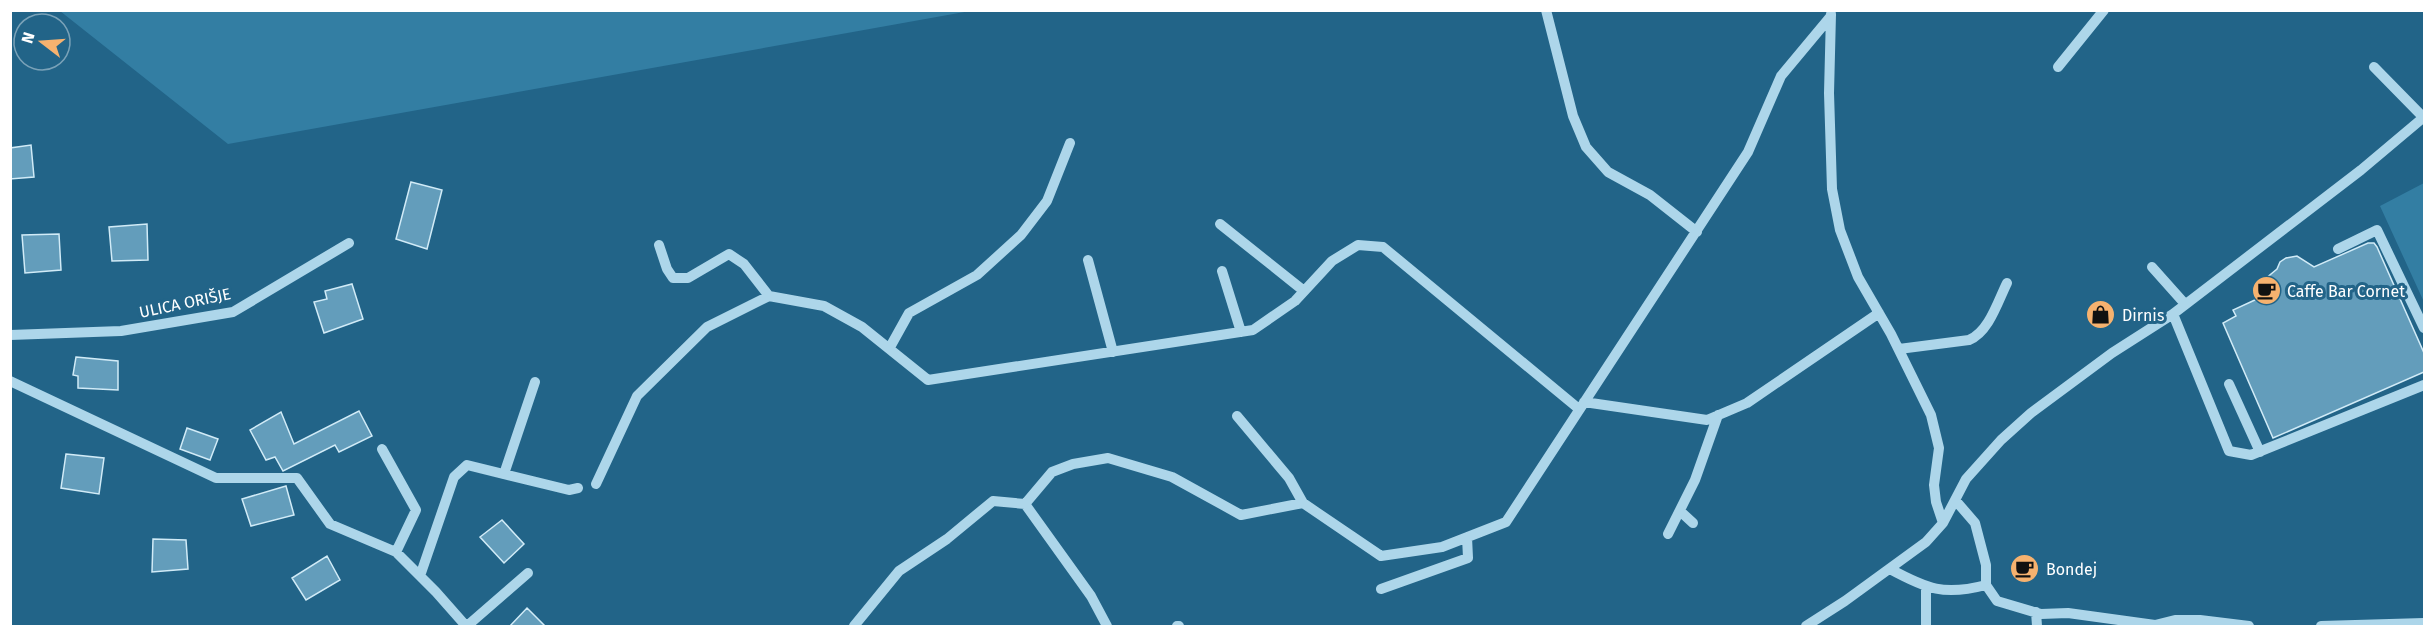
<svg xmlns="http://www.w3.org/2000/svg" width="2435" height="637" font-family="'Fira Sans',sans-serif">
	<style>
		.green { fill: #337ea3 }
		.building { fill: #639dbb; stroke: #d1ebf7; stroke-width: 1.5 }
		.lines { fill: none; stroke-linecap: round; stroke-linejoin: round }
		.minor { stroke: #add6ea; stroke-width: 10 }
		.labels { text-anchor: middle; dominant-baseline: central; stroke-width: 6; stroke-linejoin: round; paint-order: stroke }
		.poi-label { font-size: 16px; fill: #fff; stroke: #226488; text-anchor: start }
		.street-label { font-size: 16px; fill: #fff; stroke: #226488 }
	</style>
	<rect width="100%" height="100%" fill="#226488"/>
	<path class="green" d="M60,11h910l-742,133z
		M2424,183v119l-44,-96z"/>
	<path class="building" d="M31,145l3,32 -24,2v-31z
		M411,182l31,8 -15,59 -31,-10z
		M147,224l1,36 -36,1 -3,-34z
		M59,234l2,36 -36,3 -3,-38z
		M2368,243h6l3,4 47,106v19l-151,66 -50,-115 13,-7 -3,-6 24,-11 -4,-10 24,-20 3,-7 6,-4 11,-2 17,11z
		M352,284l11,35 -39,14 -10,-31 13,-3 -2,-8z
		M76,357l42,4v29l-40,-2v-12l-5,-1z
		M359,411l13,25 -33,16 -4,-7 -52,26 -8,-14 -9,3 -16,-30 31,-18 13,32z
		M187,428l31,11 -8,21 -30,-11z
		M66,454l38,4 -5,36 -38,-6z
		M286,486l8,29 -43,11 -9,-27z
		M502,520l22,24 -20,19 -24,-26z
		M153,539l33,1 2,29 -36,3z
		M327,556l13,24 -34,20 -14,-22z
		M527,608l19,19h-37z"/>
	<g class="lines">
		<path class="minor" d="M1546,10l27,106 13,31 22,25 42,23 47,37
			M1831,14l-2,79 3,96 8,41 18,47 33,57 40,81 8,33 -5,37 2,17 7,21
			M2058,67l46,-57
			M2374,67l50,51
			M1220,224l84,67
			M659,245l8,24 6,9h15l41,-24 15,10 25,32
			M2338,249l39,-19 47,98
			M1088,260l25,92
			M2152,267l33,37
			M1222,271l19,61
			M2173,314l56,137 22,4 173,-70
			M10,335l111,-4 112,-19 116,-69
			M889,349l20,-36 68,-38 44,-40 26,-34 23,-58
			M1899,349l70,-9c20,-8 29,-39 38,-57
			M10,381l206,97h81l33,46 66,28 40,40 30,34
			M2229,384l31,68
			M1584,402l123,18 40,-17 132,-90
			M1237,416l52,62 14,25
			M382,449l34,61 -20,42
			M504,474l31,-92
			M596,484l41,-88 70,-69 62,-31 55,10 38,21 66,53 325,-50 42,-29 37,-40 26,-16 25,2 196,162
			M1956,501l19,22 11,42v20l11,16 44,13 27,-1 87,12 20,-5h25l49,6
			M1025,504l27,-32 21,-8 35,-6 64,19 69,38 62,-12 78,53 61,-9 64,-25 242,-370 33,-76 50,-60
			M1680,511l13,12
			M1668,534l27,-54 23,-65
			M1890,569c37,20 54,27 96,16
			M420,576l34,-99 13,-12 102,25 9,-2
			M1926,588v38
			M1381,589l87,-31 -1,-21
			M2036,612l1,14
			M467,626l61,-53
			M854,626l45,-55 48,-32 46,-38 32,3 66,92 16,30
			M1177,626h2
			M1806,626l39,-25 81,-59 17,-19 23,-44 35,-39 30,-27 81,-60 61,-39 188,-144 63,-53
			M2321,626l103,-3"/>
	</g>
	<defs>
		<symbol id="cafe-disc" viewBox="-11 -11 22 22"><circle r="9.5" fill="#f6b26f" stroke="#226488"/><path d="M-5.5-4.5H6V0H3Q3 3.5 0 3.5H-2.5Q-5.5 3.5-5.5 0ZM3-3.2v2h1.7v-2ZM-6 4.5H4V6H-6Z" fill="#111"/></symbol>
		<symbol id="shop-disc" viewBox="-11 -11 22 22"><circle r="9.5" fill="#f6b26f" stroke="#226488"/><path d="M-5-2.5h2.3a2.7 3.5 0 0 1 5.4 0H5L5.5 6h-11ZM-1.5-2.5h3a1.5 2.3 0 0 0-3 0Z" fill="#111"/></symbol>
	</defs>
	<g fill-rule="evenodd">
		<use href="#cafe-disc" x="2250" y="274" width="33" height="33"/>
		<use href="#shop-disc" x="2084" y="298" width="33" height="33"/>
		<use href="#cafe-disc" x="2008" y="552" width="33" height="33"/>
	</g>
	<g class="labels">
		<g class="poi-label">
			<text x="2287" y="291">Caffe Bar Cornet</text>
			<text x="2122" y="315">Dirnis</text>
			<text x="2046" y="569">Bondej</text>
		</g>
		<g class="street-label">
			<text transform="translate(185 303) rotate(-12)">ULICA ORIŠJE</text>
		</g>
	</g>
	<rect width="2435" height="637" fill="none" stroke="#ffffff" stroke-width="24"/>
	<g transform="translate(42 42) rotate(287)"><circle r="28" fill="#226488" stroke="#7aa2b8" stroke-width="1.5"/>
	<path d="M0-4.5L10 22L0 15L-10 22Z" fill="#f6b26f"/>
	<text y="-9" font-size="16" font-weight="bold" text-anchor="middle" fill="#ffffff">N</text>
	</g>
</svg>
